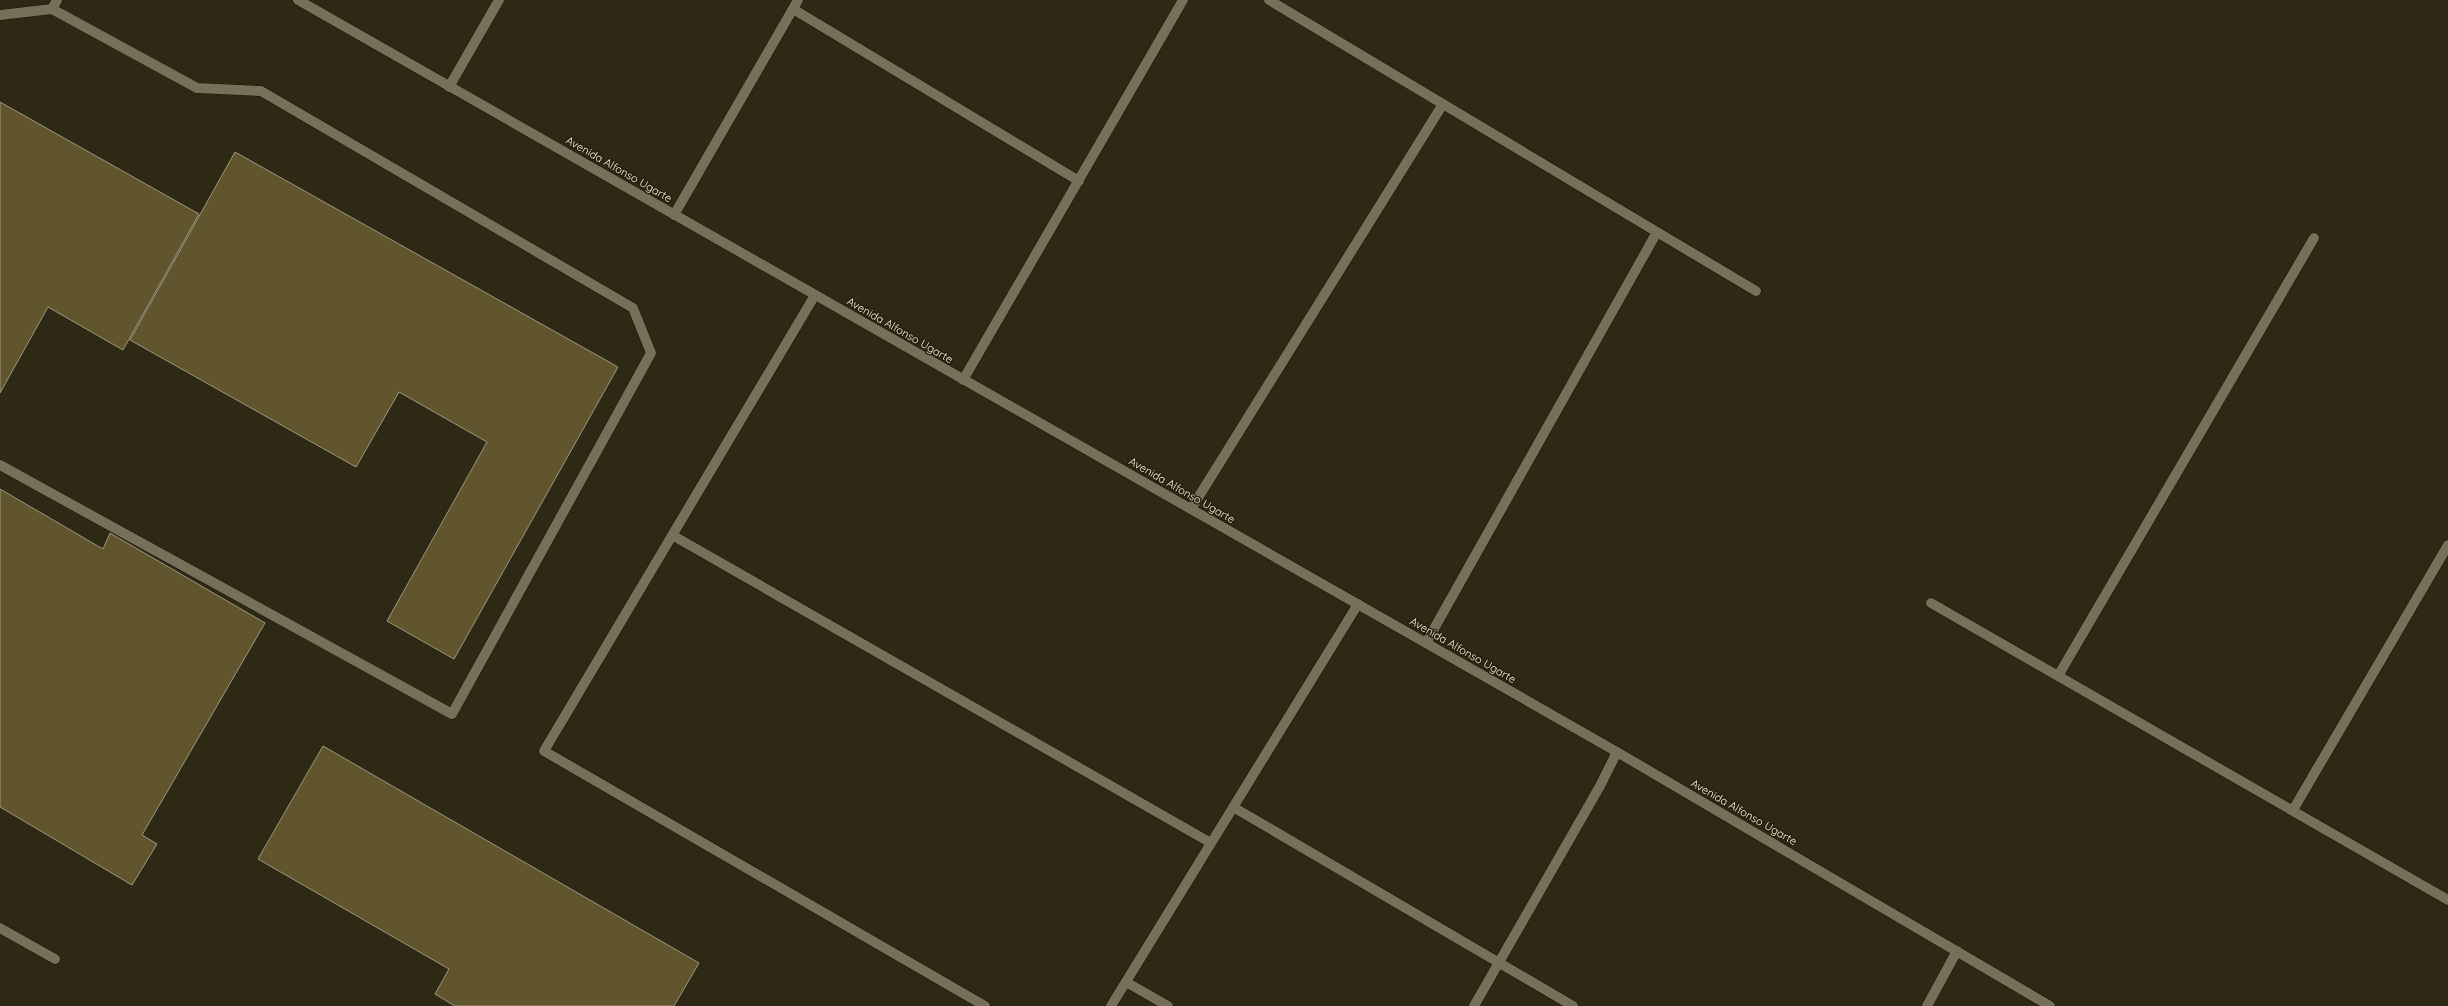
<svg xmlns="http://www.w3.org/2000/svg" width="2448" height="1006" font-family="Quicksand,sans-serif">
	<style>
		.building { fill: #61552e; stroke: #9e9780 }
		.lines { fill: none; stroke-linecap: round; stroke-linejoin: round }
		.service-casing { stroke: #171101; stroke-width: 11 }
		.minor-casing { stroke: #171101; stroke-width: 11 }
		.tertiary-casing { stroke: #171101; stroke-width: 11 }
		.service { stroke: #766f59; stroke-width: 10 }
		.minor { stroke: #766f59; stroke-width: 10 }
		.tertiary { stroke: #766f59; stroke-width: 10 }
		.labels { text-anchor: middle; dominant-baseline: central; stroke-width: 3; stroke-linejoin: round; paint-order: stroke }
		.street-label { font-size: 11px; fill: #f8f4e8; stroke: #251f0b }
	</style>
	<rect width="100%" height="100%" fill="#2e2915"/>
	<path class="building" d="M0,102l199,112 -76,136 -75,-43 -48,86z
		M235,152l383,215 -164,292 -67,-38 100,-179 -88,-50 -43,75 -226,-127z
		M0,489l103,60 7,-16 155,90 -123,212 15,9 -25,41 -132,-78z
		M323,746l376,217 -25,43h-219l-20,-12 14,-25 -191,-110z"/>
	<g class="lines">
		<defs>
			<path id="service" d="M52,9l5,-9
				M0,15l52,-6 145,79 64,3 372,217 18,45 -199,361 -452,-249
				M0,928l55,31
				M1927,1006l30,-55"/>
			<path id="minor" d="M1269,0l388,232 -231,411
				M793,9l286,172
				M449,87l50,-87
				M674,215l124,-215
				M1657,232l99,59
				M815,295l-271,456 441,255
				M963,380l220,-380
				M1191,509l252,-405
				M672,535l539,308
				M1931,603l517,297
				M2058,676l256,-438
				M1233,807l340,199
				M2293,810l155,-265
				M1126,982l42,24
				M1111,1006l247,-402
				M1474,1006l126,-220 17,-34"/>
			<path id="tertiary" d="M298,0l1319,752 433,254"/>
		</defs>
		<use href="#service" class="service-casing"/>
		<use href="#minor" class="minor-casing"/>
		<use href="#tertiary" class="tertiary-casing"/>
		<use href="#service" class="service"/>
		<use href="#minor" class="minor"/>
		<use href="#tertiary" class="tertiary"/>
	</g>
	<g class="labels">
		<g class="street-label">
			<text transform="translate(619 169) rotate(30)">Avenida Alfonso Ugarte</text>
			<text transform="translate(900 330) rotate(30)">Avenida Alfonso Ugarte</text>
			<text transform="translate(1182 490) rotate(30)">Avenida Alfonso Ugarte</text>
			<text transform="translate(1463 650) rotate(30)">Avenida Alfonso Ugarte</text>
			<text transform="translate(1744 812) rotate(30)">Avenida Alfonso Ugarte</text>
		</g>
	</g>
</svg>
